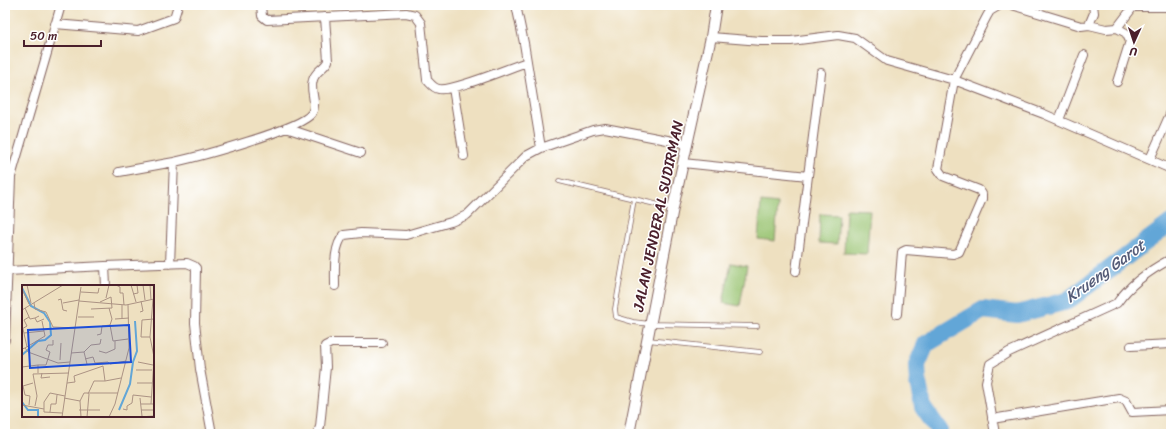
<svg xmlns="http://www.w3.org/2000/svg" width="1176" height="439" font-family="Sriracha,sans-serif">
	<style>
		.green { fill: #97c26e; stroke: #70704c }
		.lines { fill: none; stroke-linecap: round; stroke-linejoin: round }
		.river { stroke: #62a6d7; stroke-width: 18 }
		.service-casing { stroke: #83635f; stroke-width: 5.5 }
		.minor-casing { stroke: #83635f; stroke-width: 10 }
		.tertiary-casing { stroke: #83635f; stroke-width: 12 }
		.service { stroke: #fff; stroke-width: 4 }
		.minor { stroke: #fff; stroke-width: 8 }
		.tertiary { stroke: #fff; stroke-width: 10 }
		.labels { text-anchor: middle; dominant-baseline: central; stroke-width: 3; stroke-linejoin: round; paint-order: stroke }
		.street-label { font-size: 15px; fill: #4a1f2b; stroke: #fff }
		.water-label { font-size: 16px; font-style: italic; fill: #555c78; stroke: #fff }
		.inset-river { fill: none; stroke: #62a6d7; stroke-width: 2 }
		.inset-road { fill: none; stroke: #ac9384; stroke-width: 1 }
		.view { fill: #1d4ed8; fill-opacity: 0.15; stroke: #1d4ed8; stroke-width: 2 }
		.inset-edge { fill: none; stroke: #4a1f2b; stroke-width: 2 }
	</style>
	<rect width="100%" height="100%" fill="#fff"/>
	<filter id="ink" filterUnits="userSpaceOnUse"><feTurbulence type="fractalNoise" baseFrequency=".025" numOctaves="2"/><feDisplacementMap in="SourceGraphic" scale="8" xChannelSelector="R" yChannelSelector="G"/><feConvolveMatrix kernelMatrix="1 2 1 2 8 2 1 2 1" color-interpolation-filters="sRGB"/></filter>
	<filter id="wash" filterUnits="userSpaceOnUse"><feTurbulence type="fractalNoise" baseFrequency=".012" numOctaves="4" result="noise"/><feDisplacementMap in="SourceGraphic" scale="16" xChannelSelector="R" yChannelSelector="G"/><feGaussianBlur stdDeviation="0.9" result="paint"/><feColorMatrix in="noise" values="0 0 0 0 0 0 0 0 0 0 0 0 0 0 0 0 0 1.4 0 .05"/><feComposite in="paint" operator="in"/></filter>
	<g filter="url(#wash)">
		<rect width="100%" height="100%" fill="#eee0c0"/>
		<path class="green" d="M761,202l17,2 -3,37 -17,-2z
			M846,209l24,1 -3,44 -23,-1z
			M820,214l19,1 -2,29 -18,-1z
			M731,263l16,3 -7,40 -17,-3z"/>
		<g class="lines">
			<path class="river" d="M939,434v-4l-16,-23 -5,-24 -1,-18 9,-21 57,-34 34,4 50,-13 104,-78"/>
		</g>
	</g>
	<g filter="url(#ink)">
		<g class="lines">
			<defs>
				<path id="service" d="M559,181l75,18
					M672,208l-38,-9 -19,110 1,8 17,5 17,2 107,2
					M648,340l112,12"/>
				<path id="minor" d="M261,5l1,11 5,4 139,-7 9,2 6,8 6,57c4,4 6,8 12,9 13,3 72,-22 88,-27
					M516,5l8,38 17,105
					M1012,5l69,21 8,-1 5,-12 -1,-8
					M55,24l83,7 36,-13 4,-13
					M1089,25l17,4 11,-1 16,-21h38
					M1117,28l9,5 4,8 -13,41
					M711,37l50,4h30l47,-6 17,3 32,23 67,19 90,34 127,55
					M453,88l11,68
					M1059,120l25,-65
					M286,128l75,25
					M1150,159l21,-47
					M683,163l125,13
					M119,172l55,-10
					M170,264l4,-102c23,-5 128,-33 138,-49 6,-10 -3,-23 1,-33 2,-9 11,-11 15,-19l-3,-44
					M105,266l1,20
					M8,271l97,-5 82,-3 7,3 2,2 -1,55 5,46 12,65
					M796,271l25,-198
					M335,286c0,-15 -2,-40 9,-51l17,-2 45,2 45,-13 16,-7 59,-59 15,-8 52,-18 12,-2 83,16
					M897,314l5,-62 4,-2 47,4 6,-2 23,-53v-5l-3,-4 -36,-14 -5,-7 16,-89 33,-64 3,-5 10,-6
					M5,340l6,-163 50,-172
					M1131,346l40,-2
					M992,419l127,-21 7,3 6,11 39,-2
					M317,434l3,-7 6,-60 -1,-21 6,-3h51
					M995,434l-9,-52 4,-18 19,-12 108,-49c13,-19 33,-33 54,-44"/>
				<path id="tertiary" d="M629,434l44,-226 38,-171 5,-32"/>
			</defs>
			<use href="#service" class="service-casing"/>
			<use href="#minor" class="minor-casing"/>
			<use href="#tertiary" class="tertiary-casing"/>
			<use href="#service" class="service"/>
			<use href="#minor" class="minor"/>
			<use href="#tertiary" class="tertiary"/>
		</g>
	</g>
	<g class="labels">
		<g class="street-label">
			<text transform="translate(658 216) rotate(-78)">JALAN JENDERAL SUDIRMAN</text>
		</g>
		<g class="water-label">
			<text transform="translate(1105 271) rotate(-36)">Krueng Garot</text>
		</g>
	</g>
	<g transform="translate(22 285)">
		<rect width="132" height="132" fill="#eee0c0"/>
		<path class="inset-river" d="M0,3l9,18 13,7 6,9 1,13 -6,5 -7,1 -16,14M0,117l6,8h10v7M97,125l11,-26 3,-22 4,-11 -2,-30"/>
		<path class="inset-road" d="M5,0l4,18M94,0l4,2v6h3l1,12M109,0l5,17M121,0l2,15M128,0l1,15M0,4l7,15M59,7l17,1 1,-5M111,9l5,-1 -1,-8M84,13l3,-13M131,14l-3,38 4,20M36,15l3,-1 2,11 4,1M57,16l47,4 28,-6M12,18l1,6 11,3 7,15 22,1M41,18l16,-3M100,20v13M3,23l5,11 5,-1M87,23l3,11 -2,6M69,24l21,-1 -1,-11 -11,5M0,25l41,-25M118,27l3,-1 -2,-10M17,31l-4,2 2,4 7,-3M56,32h16M93,34l14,-1M0,44l5,-3 -3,-6 5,-3M1,44l4,18M2,48l20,-2M75,50l4,-1 1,-8 8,-1 3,16 15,-2M128,52h-9l1,-17 12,-1M3,63l20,-12 -3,-15M0,64l3,-1 3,4 30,11 12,-1M77,66l7,2 9,-4v-8M62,67l3,12 -2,1M49,68l13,-1 7,-7 9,-1 1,-5M63,74l8,-2 2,6 13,-1 2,2 16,-3M38,75l1,-17M116,77l15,3M0,82l16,-2M114,85h16M16,88v-8h8l4,-13 -4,-2 2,-5h5v-5M20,88l-1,5 9,-1M45,98l8,-1 -1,-6 29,-10 2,15 16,-3M115,98h17M66,109l6,-13h11M42,113l16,3M118,113l2,18M119,119h13M129,119l3,-45M0,120l22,4M7,120l1,-9 -5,-1 -2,-9 10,-3M13,121l2,-10 -4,-22 36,-1M101,124l4,1v-4l5,-3 1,-8 18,2M57,125h21M119,125h13M28,127l1,-8h5l1,-9M40,128l-18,-1v-10l6,-9 15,3M40,132l19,-130M59,132l-1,-16 4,-8h34M65,132l2,-23M87,132l6,-13 14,-56 -1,-43M117,132l15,-1"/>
		<path class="view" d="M107,40l2,37 -101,6 -2,-38z"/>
		<rect width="132" height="132" class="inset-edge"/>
	</g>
	<rect width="1176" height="439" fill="none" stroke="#fff" stroke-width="20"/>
	<g transform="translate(1134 42) rotate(183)" stroke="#ffffff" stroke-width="3" paint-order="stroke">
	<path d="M0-3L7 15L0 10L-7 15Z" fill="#4a1f2b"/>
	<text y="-6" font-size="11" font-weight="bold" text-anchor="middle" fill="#4a1f2b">U</text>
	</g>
	<path d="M24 40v6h77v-6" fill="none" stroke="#4a1f2b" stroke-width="2"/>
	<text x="30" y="40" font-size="12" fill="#4a1f2b" stroke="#ffffff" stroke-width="3" paint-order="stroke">50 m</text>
</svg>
